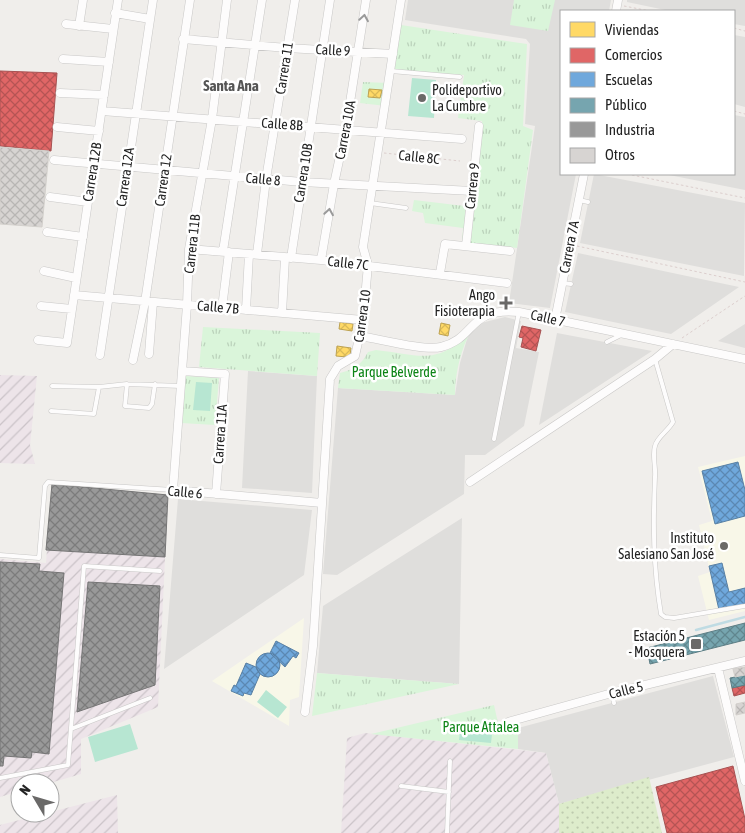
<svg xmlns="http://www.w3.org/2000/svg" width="745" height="833" font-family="'Asap Condensed',sans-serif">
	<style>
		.residential { fill: #dfdedc }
		.industrial { fill: url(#industrial-furrows) }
		.education { fill: #f8f7e8 }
		.grass { fill: url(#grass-dots) }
		.park { fill: url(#park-tufts) }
		.pitch { fill: #b7e6d2 }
		.homes { fill: url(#homes-cross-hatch); stroke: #bda252 }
		.shops { fill: url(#shops-cross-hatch); stroke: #a75252 }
		.schools { fill: url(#schools-cross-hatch); stroke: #5880a4 }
		.public { fill: url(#public-cross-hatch); stroke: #5d7e85 }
		.industry { fill: url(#industry-cross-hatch); stroke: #757575 }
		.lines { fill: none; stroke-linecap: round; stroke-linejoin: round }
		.stream { stroke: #bfdbe3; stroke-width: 2.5 }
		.building { fill: url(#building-cross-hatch); stroke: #d3d0cc }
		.service-casing { stroke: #c9c8c7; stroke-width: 5 }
		.minor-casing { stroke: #c9c8c7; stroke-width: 9 }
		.path { stroke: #dccecd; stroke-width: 1; stroke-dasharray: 2.5 2.5; stroke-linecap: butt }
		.service { stroke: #fdfcfc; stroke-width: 4 }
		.minor { stroke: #fdfcfc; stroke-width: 8 }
		.oneway { stroke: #9a9a9a }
		.poi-dot { fill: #6a6968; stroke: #fff; stroke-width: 2 }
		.labels { text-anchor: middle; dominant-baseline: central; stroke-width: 5; stroke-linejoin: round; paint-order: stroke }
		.street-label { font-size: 14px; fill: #222; stroke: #fff }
		.poi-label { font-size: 14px; fill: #222; stroke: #fff; text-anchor: end }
		.park-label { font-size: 14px; fill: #0c8416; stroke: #fff }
		.neighbourhood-label { font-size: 15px; font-weight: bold; fill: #555; stroke: #fff }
	</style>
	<defs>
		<pattern id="industrial-furrows" width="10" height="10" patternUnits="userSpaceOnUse" patternTransform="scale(1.25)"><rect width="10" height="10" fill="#ede4e9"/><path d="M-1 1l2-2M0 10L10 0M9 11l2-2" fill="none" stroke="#cbc3c8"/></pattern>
		<pattern id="grass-dots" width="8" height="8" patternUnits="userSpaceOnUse" patternTransform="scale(1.25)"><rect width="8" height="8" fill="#ddeccb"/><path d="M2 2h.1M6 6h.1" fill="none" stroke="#bdcaae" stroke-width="1.8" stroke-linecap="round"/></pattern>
		<pattern id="park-tufts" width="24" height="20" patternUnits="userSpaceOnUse" patternTransform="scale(1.25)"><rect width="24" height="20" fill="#daf5da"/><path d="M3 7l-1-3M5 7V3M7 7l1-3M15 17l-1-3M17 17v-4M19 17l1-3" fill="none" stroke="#bbd2bb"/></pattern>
		<pattern id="homes-cross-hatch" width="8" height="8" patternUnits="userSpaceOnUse" patternTransform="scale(1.25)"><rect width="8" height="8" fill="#ffd966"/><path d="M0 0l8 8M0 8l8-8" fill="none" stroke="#daba58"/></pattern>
		<pattern id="shops-cross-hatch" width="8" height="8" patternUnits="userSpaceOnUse" patternTransform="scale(1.25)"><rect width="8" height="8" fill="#e06666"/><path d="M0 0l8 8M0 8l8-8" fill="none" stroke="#b55454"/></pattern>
		<pattern id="schools-cross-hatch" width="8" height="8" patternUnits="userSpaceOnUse" patternTransform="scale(1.25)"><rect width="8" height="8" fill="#6fa8dc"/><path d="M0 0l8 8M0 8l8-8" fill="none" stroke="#5b88b2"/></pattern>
		<pattern id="public-cross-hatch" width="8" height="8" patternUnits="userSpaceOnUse" patternTransform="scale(1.25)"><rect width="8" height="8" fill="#76a5af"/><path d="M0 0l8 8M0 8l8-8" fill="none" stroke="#60868e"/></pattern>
		<pattern id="industry-cross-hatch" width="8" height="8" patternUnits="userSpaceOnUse" patternTransform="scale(1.25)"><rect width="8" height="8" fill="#999"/><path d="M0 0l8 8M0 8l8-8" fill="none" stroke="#7c7c7c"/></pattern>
		<pattern id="building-cross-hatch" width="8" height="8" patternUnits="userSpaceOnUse" patternTransform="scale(1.25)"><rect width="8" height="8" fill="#d7d4d2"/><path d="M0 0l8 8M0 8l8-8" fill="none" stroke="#b8b6b4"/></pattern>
	</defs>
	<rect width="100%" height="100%" fill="#f0eeeb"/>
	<path class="residential" d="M408,0h203l-2,11h-48v163h15l-26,134 -41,-5 26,-177 -10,-2 5,-80 -4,-5 -121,-19z
		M627,0h118v26l-11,-2v-13h-64l-43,-9z
		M734,35l11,2v70l-11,-3z
		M734,115l11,2v73l-81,-16h70z
		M594,174l151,29 -1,73 -164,-33z
		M578,253l161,34 -68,47 -106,-22z
		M505,317l16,4 -5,27 23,4 -15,74 -39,29h-20l-1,39 -127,81 -14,-1 15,-186 117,7 5,-32 7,-24 5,-10 9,-6z
		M745,324v24l-27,-7z
		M557,333l95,18 -113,74z
		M248,371l69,5 -5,117 -70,-5z
		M178,499l134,11 -8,65 -140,94z
		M462,518l-3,166 -142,-11 6,-67z
		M713,676l21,81 -175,47 -13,-51 -28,-4v-21z"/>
	<path class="industrial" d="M0,375l37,1 -7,69 5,19 -35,-1z
		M52,484l116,11 -10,212 -77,32v35l-31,9h-30v8l-20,6v-238l46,4z
		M365,733l181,20 13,51v29h-218l6,-95z
		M117,795l1,38h-118v-8z"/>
	<path class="education" d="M745,456v155l-36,9 -11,-44 12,-4 -11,-47 13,-4 -14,-54z
		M304,618l-5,79 -9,3 -1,26 -77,-45z"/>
	<path class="grass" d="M649,777l13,56h-103v-29z"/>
	<path class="park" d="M514,0h41l-7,31 -38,-6z
		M401,25l126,19 -4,82 10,4 -16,118 -55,-6 1,-14 -38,-5 -2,-10 -11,-2 2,-11 59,7 9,-86 -24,-3 6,-43 -70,-4z
		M363,82l26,1 -3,23 -26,-3z
		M203,327l117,6 -3,43 -118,-9z
		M472,329c-11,19 -17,44 -17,66l-117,-7 2,-15c15,-4 21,-8 28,-21l8,-2c45,5 62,17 96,-21z
		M185,376l34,2 -4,47 -34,-2z
		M317,673l142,11 -147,32z
		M494,705l6,27 18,-4v21l-147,-15z"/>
	<path class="pitch" d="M412,78l24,2 -2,38 -26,-2z
		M196,382l16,1 -2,28 -17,-1z
		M266,690l21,17 -9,11 -21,-16z
		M461,722l32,3 -2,18 -32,-3z
		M130,724l8,25 -43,13 -7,-25z"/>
	<path class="homes" d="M369,89l13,1 -2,8 -12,-1z
		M340,322l13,2 -1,7 -13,-2z
		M441,323l9,2 -2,11 -9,-2z
		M337,346l14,2 -1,7 -3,2 -11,-1z"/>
	<path class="shops" d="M0,71l57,2 -6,78 -51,-5z
		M522,326l19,4 -5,21 -15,-4 2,-9 -4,-1z
		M745,685v8l-11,3 -2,-8z
		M733,766l12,53v14h-78l-11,-46z"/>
	<path class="schools" d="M738,462l7,28v26l-30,8 -13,-53z
		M722,563l7,29 16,-4v16l-26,6 -10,-44z
		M276,641l23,12 -3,5 -3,-2 -8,11 -15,-14z
		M256 665a12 12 0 1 1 24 0a12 12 0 1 1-24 0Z
		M246,663l10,4 4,7 -9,21 -7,-2 -1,3 -12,-5 3,-6 2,1z"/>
	<path class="public" d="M745,623v17l-95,24 -3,-16z
		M745,675v10l-13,3 -2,-10z"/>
	<path class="industry" d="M52,484l116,11 -3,62 -119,-7z
		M0,562l40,2 -1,7 25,2 -15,181 -17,-2 -1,6 -27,-2 -1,10h-3z
		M88,582l72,4 -5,99 -78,27z"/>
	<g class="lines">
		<path class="stream" d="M696,630l49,-13"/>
	</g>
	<path class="building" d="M0,147l49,4 -7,76 -42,-3z
		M745,667v8l-10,2 -2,-8z
		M745,702v11l-9,2v-11z"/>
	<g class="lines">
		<defs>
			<path id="service" d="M391,71l69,6
				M579,200l9,2
				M370,203l36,5
				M562,283l9,1
				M607,342l14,-7
				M655,359l18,63c-5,9 -16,15 -18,24 -3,9 1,21 0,31 -2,46 -2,90 6,137l4,3 9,1 71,-12
				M127,384l-2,22 24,2 3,-4 3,-20
				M52,386l47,1
				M51,411l43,3 5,-27 28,-3 54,2
				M494,439l25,-127
				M0,555l39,3 6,-72 3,-4 125,8
				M612,693l2,10
				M71,729l79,-31
				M0,778l68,-13 16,-199 76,5
				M401,786l48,6
				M447,833l3,-72"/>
			<path id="minor" d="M227,0l-15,119 -23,130 -2,56 -14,185 149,13
				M616,11l2,-11
				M115,13l35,6
				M66,24l47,5
				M79,26l4,-26
				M183,39l104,9 106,6
				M63,59l46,3
				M60,93l44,2
				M102,111l360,28
				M57,127l42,4
				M54,160l248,22 170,9
				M50,197l38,5
				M47,232l36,5
				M466,246l13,-120
				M189,249l132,11 186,23
				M223,251l39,-251
				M257,254l9,-75 29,-179
				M291,258l39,-258
				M321,260l13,-76 12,-56 20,-128
				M44,271l32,7
				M440,273l5,-29 65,7
				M74,295l289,25
				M41,306l31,3
				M222,308l7,-56
				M246,310l3,-56
				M282,313l3,-55
				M555,320l29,-146
				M360,336c20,3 64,15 81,11 36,-9 26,-40 78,-35l226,47
				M38,340l29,3 51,-343
				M149,354l4,-52
				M100,355l53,-355
				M133,360l12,-58 45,-302
				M182,371l43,3 -9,120
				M470,482l185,-123 18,-15
				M718,668l27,113
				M305,712l8,-66 17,-267 8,-13 17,-10 8,-36 5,-55 -5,-18 38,-247
				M508,722l104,-29 133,-32"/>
		</defs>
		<use href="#service" class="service-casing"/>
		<use href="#minor" class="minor-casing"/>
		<path class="path" d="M624,6l26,5
			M734,28l11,3
			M734,111l11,3
			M384,153l76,8
			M627,174l118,24
			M577,246l168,36
			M682,338l63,-42"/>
		<use href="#service" class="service"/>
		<use href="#minor" class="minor"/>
	</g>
	<defs><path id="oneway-chevron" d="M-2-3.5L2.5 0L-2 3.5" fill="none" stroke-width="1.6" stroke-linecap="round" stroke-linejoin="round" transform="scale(1.25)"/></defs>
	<g class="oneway">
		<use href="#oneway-chevron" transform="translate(364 18) rotate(-81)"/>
		<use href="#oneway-chevron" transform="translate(329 212) rotate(-81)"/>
	</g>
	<g class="poi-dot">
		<circle cx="422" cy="98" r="5"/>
		<path d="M503.5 295.5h5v5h5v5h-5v5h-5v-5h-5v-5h5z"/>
		<circle cx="724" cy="546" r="5"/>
		<rect x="690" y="638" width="12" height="12" rx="2.5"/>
	</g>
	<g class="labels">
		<g class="street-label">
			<text transform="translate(333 50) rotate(3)">Calle 9</text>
			<text transform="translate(284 68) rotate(-81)">Carrera 11</text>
			<text transform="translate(282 124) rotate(4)">Calle 8B</text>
			<text transform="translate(345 130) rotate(-79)">Carrera 10A</text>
			<text transform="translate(419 157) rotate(6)">Calle 8C</text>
			<text transform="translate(92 172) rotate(-81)">Carrera 12B</text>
			<text transform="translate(303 173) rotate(-81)">Carrera 10B</text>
			<text transform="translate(125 177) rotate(-82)">Carrera 12A</text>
			<text transform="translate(263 179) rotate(5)">Calle 8</text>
			<text transform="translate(163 180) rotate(-82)">Carrera 12</text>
			<text transform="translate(472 186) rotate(-84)">Carrera 9</text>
			<text transform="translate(192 244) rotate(-84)">Carrera 11B</text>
			<text transform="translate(569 247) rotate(-79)">Carrera 7A</text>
			<text transform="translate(348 263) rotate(6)">Calle 7C</text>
			<text transform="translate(218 307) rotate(5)">Calle 7B</text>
			<text transform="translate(362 316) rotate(-82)">Carrera 10</text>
			<text transform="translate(548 318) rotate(13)">Calle 7</text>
			<text transform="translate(220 434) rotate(-86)">Carrera 11A</text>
			<text transform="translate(185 492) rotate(5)">Calle 6</text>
			<text transform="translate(626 690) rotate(-14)">Calle 5</text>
		</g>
		<g class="poi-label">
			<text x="432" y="90" text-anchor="start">Polideportivo<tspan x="432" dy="16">La Cumbre</tspan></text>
			<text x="495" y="295">Ango<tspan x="495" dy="16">Fisioterapia</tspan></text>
			<text x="714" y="538">Instituto<tspan x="714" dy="16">Salesiano San José</tspan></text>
			<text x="685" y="636">Estación 5<tspan x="685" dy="16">- Mosquera</tspan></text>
		</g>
		<g class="park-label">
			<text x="394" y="372">Parque Belverde</text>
			<text x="481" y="727">Parque Attalea</text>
		</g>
		<g class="neighbourhood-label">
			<text x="231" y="85">Santa Ana</text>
		</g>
	</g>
	<rect x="560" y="10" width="175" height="165" fill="#ffffff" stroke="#a7a7a7"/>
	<rect x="570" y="22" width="25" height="15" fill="#ffd966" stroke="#a7a7a7"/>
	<text x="605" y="35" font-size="15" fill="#222222">Viviendas</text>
	<rect x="570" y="48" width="25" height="15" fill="#e06666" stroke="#a7a7a7"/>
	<text x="605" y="60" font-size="15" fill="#222222">Comercios</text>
	<rect x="570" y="72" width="25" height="15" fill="#6fa8dc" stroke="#a7a7a7"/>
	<text x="605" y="85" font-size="15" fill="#222222">Escuelas</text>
	<rect x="570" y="98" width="25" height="15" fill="#76a5af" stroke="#a7a7a7"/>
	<text x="605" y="110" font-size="15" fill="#222222">Público</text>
	<rect x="570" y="122" width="25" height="15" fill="#999999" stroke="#a7a7a7"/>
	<text x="605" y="135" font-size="15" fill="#222222">Industria</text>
	<rect x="570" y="148" width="25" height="15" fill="#d7d4d2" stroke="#a7a7a7"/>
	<text x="605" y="160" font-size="15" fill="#222222">Otros</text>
	<g transform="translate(35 798) rotate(308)"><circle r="24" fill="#ffffff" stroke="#a7a7a7"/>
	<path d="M0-4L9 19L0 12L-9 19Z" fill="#6a6968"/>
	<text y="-8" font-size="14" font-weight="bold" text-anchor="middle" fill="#222222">N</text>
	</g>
</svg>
